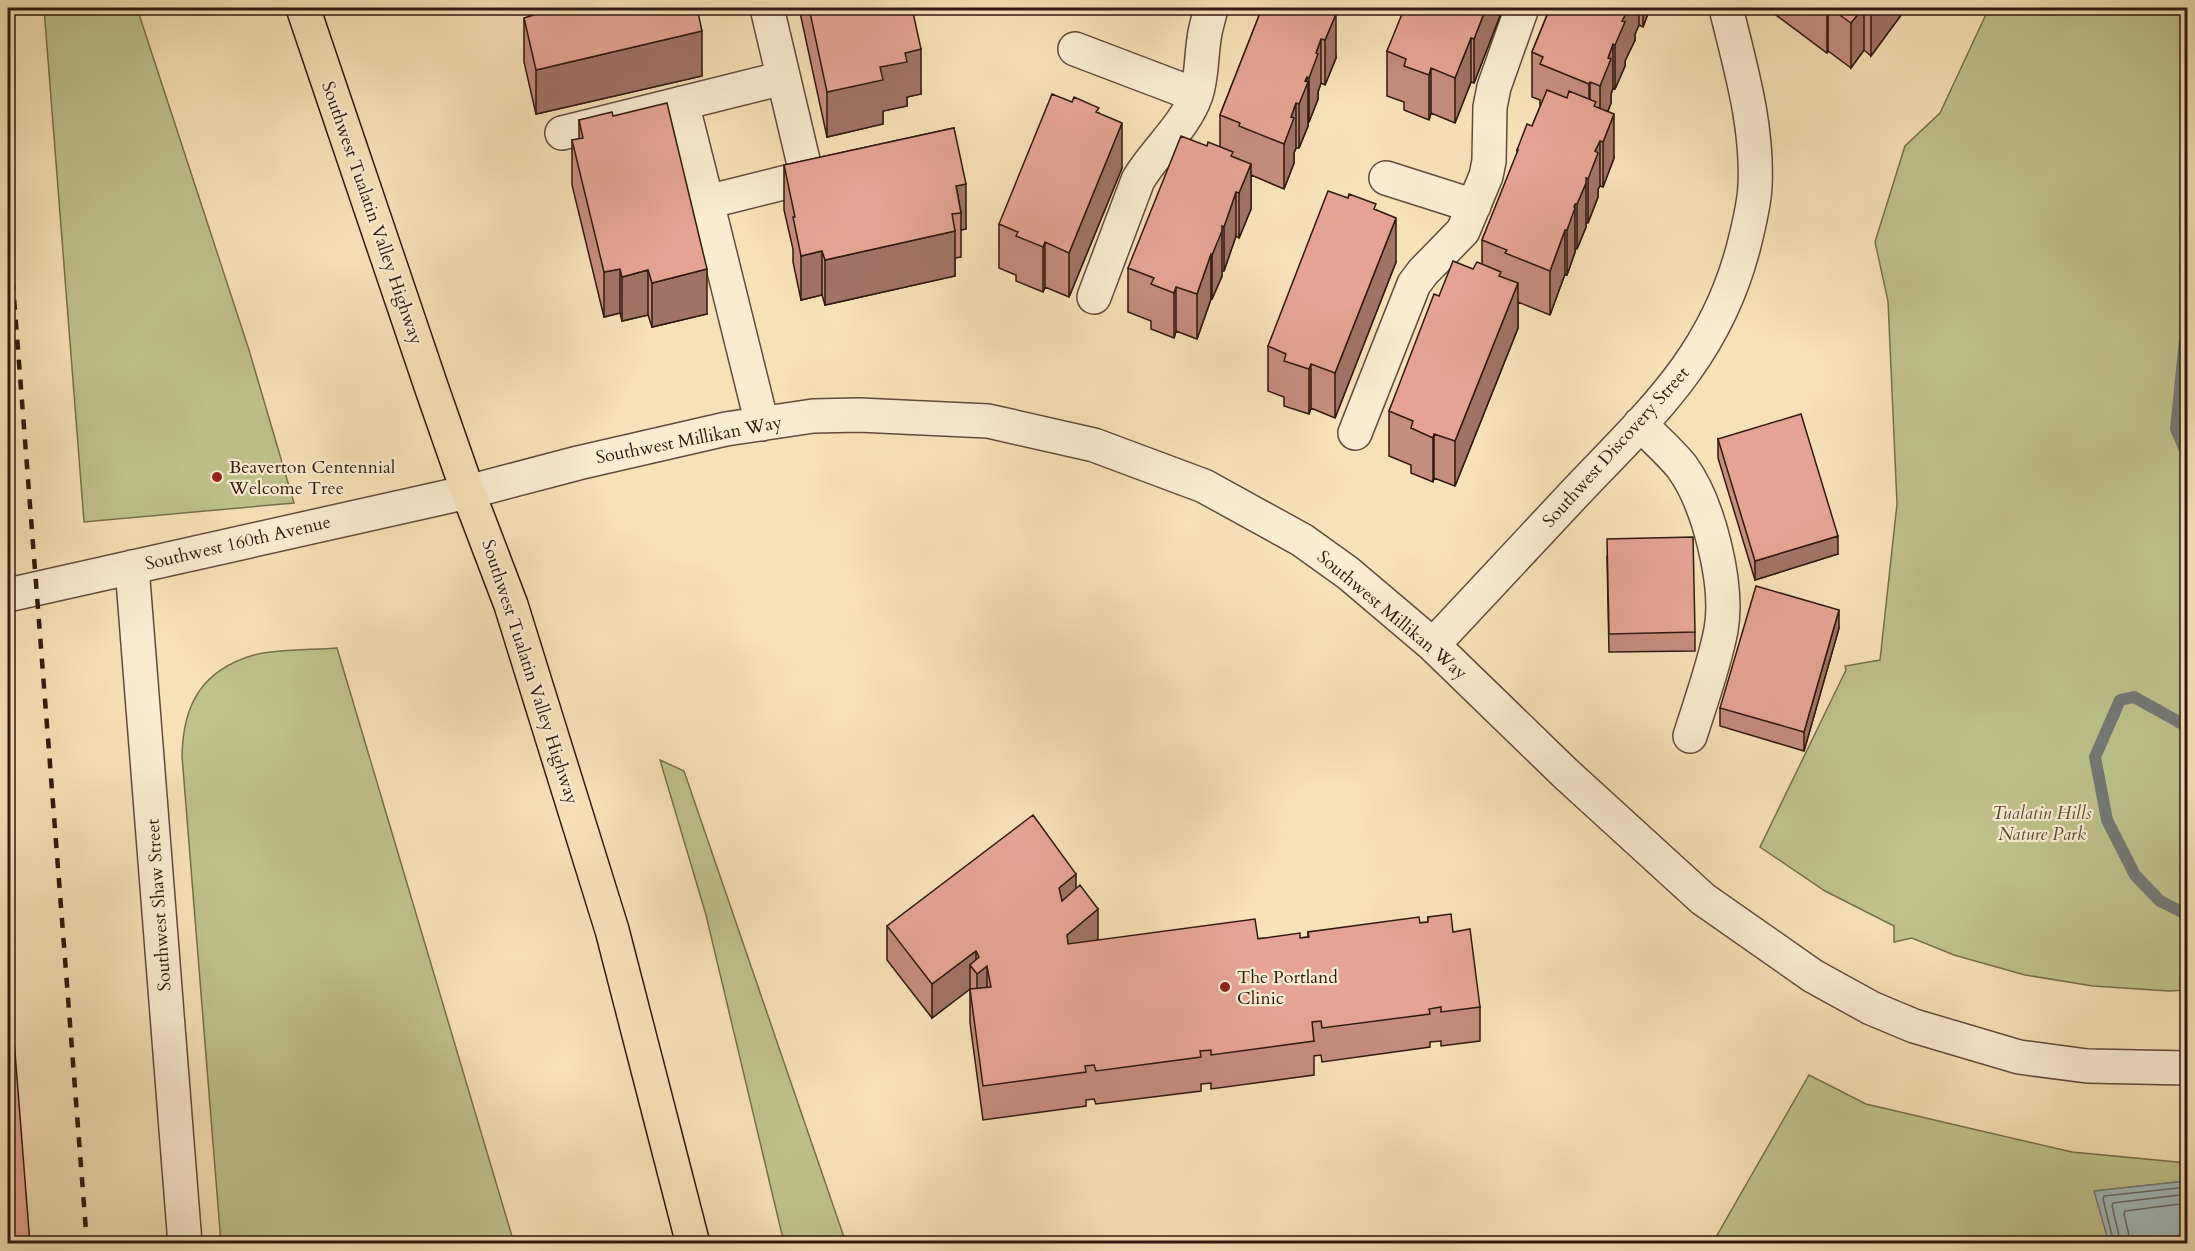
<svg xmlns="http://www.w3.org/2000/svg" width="2195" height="1251" font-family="Cardo,serif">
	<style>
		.green { fill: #bfc28d; stroke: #786e4e; stroke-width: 1.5 }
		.water { fill: #a2bbba; stroke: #747a76; stroke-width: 1.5 }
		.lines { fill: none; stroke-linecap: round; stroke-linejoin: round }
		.shore { stroke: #696a64; stroke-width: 1.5 }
		.stream { stroke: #747a76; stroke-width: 12 }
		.minor-casing { stroke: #624b3a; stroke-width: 36 }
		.major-casing { stroke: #30190f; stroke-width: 36 }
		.minor { stroke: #faecd2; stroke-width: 33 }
		.major { stroke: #f7e1b9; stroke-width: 33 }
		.rail { stroke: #30190f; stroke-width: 4.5; stroke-dasharray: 10 10; stroke-linecap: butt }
		.wall { fill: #c58d7e; stroke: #30190f; stroke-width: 1.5 }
		.shaded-wall { fill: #a07367; stroke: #30190f; stroke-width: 1.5 }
		.building { fill: #e5a493; stroke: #30190f; stroke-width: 1.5 }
		.poi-dot { fill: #8f2418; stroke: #faecd2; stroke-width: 2 }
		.labels { text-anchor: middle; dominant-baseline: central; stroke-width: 4.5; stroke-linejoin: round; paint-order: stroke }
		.street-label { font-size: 18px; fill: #30190f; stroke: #faecd2 }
		.poi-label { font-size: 18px; fill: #30190f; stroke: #faecd2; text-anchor: start }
		.park-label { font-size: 18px; font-style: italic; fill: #5b4c35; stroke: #faecd2 }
	</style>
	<rect width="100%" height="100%" fill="#f7e1b9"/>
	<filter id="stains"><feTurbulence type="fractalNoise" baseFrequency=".00333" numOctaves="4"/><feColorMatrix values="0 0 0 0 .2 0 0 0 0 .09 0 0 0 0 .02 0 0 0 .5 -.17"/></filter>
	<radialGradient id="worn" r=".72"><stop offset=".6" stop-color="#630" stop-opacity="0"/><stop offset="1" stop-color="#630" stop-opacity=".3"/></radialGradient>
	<path class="green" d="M44,8h93l112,342 45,153 -210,19z
		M1989,8h198v982l-18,1 -76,-5 -68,-11 -71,-20 -42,-17 -18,4v-16l-69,-35 -65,-44 86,-177 -1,-4 35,-6 17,-156 -9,-203 -13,-59 30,-96 35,-33z
		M337,648l177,595h-293l-39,-487c1,-52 20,-86 72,-101 21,-6 59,-5 83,-7z
		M660,760l24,11 162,472h-62l-78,-328z
		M1809,1075l57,29 206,48 115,11v18l-92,10 14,52 -397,1z"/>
	<path class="water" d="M2187,1181v62h-78l-15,-52z"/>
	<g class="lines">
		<path class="shore" d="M2114,1244l-11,-45 1,-3 84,-9
			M2121,1244l-9,-38 1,-3 75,-9
			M2131,1244l-7,-30 1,-3 63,-8"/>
		<path class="stream" d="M2188,310l-12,119 12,28
			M2188,727l-54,-30 -14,3 -25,57 12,63 28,55 25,26 28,14"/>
		<defs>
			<path id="minor" d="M1075,49l121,46
				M682,103l25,99
				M562,133l221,-55
				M1386,178l88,28
				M1094,297l44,-117c17,-29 47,-53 58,-85 6,-18 5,-37 8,-56 1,-10 5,-21 7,-31
				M762,424l-55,-222 100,-25 -40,-169
				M1640,424c14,14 30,28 42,43 27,37 47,118 39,163 -7,36 -20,71 -31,106
				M1355,433l59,-149 9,-12 40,-41 23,-55 3,-15 1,-54 4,-20 28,-79
				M132,567l53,677
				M8,595l460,-103 110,-29 148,-34 87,-13 46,-1 129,6 106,24 110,41 98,54 46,33 85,72 132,128 138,126 110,77 58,32 43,18 105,31 68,9 101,2
				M1433,645c48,-51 95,-102 143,-153 74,-78 138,-134 167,-243 5,-20 11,-42 12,-63 3,-61 -15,-120 -29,-178"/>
			<path id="major" d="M303,8l129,381 36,103 43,113 101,325 81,314"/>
		</defs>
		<use href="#minor" class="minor-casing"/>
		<use href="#major" class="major-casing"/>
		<use href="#minor" class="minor"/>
		<use href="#major" class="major"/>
		<path class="rail" d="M8,220l79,1024"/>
	</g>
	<path class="wall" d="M529,8h168l5,68 -166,38 -12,-52v-44l5,-1z
		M799,8h113l9,86 -14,3v9l-24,5v13l-56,13z
		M1262,8h70l-2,3 6,47 -11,27 -4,-2 -3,9v7l-9,23h-1v4l-9,22h-3l-2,5v10l-10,26 -33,-14v34l-12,29 -3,-2 -12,35h-2v5l-10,23h-1l-14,40 -21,-8 -2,7 -23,-9v-8l-23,-9v-44l79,-122 13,1v-32z
		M1406,8h97l-29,75 -3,-1 -16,41 -24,-10 -2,7 -25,-10v-8l-17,-6v-45z
		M1547,8h103l-7,19 -4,-2 -4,9v6l-10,21v5l-10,23 -2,-1 -2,6v9l-3,8 6,47 -11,29 -3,-1 -2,3v8l-10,26h-2v4l-9,22h-2v3l-8,23 -2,-1 -15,41 -32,-13v26l-63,158 -21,-8 -1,4 -22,-9v-8l-22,-9v-45l50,-115 34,-27 9,-5v-24l35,-86v-4l15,-24 8,-19v-7l-8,-3v-45l15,-37z
		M1772,8h132v3l-33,45 -7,-6 -13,18 -23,-17 -1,2 -55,-41z
		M1099,113l23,55 -53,129 -24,-10 -2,5 -27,-11v-6l-17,-7v-44z
		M613,116l94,198 -55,13 -4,-12 -26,6 -2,-8 -16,4 -32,-132v-45l7,-1v-19z
		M954,128l12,101 -5,1v27l-6,1v18l-130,29 -3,-10 -21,5 -8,-38v-13l-9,-39v-45z
		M1376,210l20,52 -61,156 -24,-10 -2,6 -25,-8v-9l-16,-6v-45z
		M1718,439l120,115 -83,26 -37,-122z
		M1607,557l88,75v19l-86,1z
		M1839,628l-35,123 -84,-25v-18z
		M1076,889l22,51 202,-2 8,-1v-5l120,-10v-5l25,15 27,75v34l-39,5v-5l-11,1v5l-108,15 -1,-7 -7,1v19l-103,14v-6l-10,1v7l-105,13 -2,-5 -8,1v6l-103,14 -13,-97v-34l-38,29 -45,-58v-34z"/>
	<path class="shaded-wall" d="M1486,8h17l-29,75v-44z
		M1629,8h10v17l-4,9v6l-10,21v5l-10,23v-44l7,-24z
		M1643,8h7l-7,19z
		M1827,8h1v43l-1,2z
		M1863,8h1v42l-13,18v-45z
		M1874,8h30v3l-33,45v-45z
		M1336,14v44l-11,27v-45z
		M702,31v45l-166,38v-44z
		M1471,38v44l-16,41v-45z
		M1321,39v44l-3,9v7l-9,23v-44l7,-25z
		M1613,44v44l-2,6v9l-11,28v-45l8,-28z
		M921,49v45l-14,3v9l-24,5v13l-56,13v-45l78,-39z
		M1431,68v45l-2,7v-45z
		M1307,77v7l1,-2v44l-9,22v-44z
		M1590,82v44l-1,2v-44z
		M1296,103v45l-2,5v10l-10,26v-45l7,-27z
		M1614,114v44l-11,29v-45z
		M1122,123v45l-53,129v-44z
		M1600,141v45l-2,3v8l-10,26v-44l7,-28z
		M1251,164v45l-12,29v-45z
		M1586,183v44l-9,22v-45z
		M966,184v45l-5,1v-17l-5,-27z
		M1236,192v44l-12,35v-44z
		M1575,204v48l-8,23v-45z
		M1396,218v44l-61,156v-45z
		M1222,226v50l-10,23v-44z
		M1565,230v44l-15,41v-44z
		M955,231v45l-130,29v-45z
		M1045,242v45l-2,5v-45z
		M822,251v44l-21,5v-44z
		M1211,254v45l-14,40v-45z
		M620,269v44l-16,4v-45z
		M707,269v45l-55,13v-44z
		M648,270v45l-26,6v-44z
		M1518,283v45l-63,158v-45z
		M1176,287v44l-2,7v-45z
		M1311,364v44l-2,6v-45z
		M1434,434v44l-1,4v-44z
		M1838,536v18l-83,26v-19z
		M1839,610v18l-35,123v-19z
		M1076,874v34l-17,13v-33z
		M1098,909v33l-31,27v-34z
		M976,951v21l-6,-7v24l-38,29v-34z
		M987,966v34l-10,7v-33z"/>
	<path class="building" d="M532,8h165l5,23 -166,39 -12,-52 10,-3z
		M809,8h103l9,41 -16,4 2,9 -27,5 3,13 -56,12z
		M1262,8h60l14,6 -11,26 -4,-1 -5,14 2,1 -9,24 -2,-1 -2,4 3,1 -9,22 -3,-1 -5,14 3,1 -10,26 -45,-18 1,-3 -20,-8z
		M1406,8h80l-12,31 -3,-1 -16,40 -24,-10 -2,7 -25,-9 2,-7 -19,-8 17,-42 1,1z
		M1547,8h82l-7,13 3,1 -10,23 -2,-1 -5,14 3,1 -11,27 -10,-4 -1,2 -49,-20 3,-7 -11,-5 18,-44z
		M1830,8h33l-12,15z
		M1866,8h8l-3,3z
		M1547,90l20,8 2,-7 27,11 -2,4 20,8 -11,28 -3,-1 -5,10 3,2 -10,26 -2,-1v5l-9,21h-2l-1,3 1,1 -8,22h-2l-15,41 -45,-18 2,-3 -25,-10 36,-90h-1l10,-26 5,2z
		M1052,94l20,8 2,-5 25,11 -3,4 26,11 -53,130 -24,-11 -2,5 -27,-11 2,-4 -19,-8z
		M667,103l40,166 -55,14 -4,-13 -26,7 -2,-8 -16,3 -32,-132 11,-2 -4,-18 33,-8 1,4z
		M954,128l12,56 -10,2 5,27 -9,1 3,17 -130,29 -3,-9 -21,5 -8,-39h2l-11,-52z
		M1181,136l26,10 1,-4 25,10 -2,4 20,8 -12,29 -3,-1 -12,35 -2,-1v5l-10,24 -1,-1 -14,40 -21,-7 -2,6 -23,-9 3,-6 -26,-10z
		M1328,191l20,7 1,-4 27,10 -2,5 22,9 -61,155 -24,-9 -2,5 -25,-8 2,-7 -18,-8z
		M1453,261l20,8 4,-7 24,10 -2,4 19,7 -63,158 -21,-7 -1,4 -22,-10 2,-7 -24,-10 45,-117 5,2z
		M1801,414l37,122 -83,25 -37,-122z
		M1693,537l2,95 -86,2 -2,-95z
		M1756,586l83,24 -35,122 -84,-24z
		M1033,815l43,59 -17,14 3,13 18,-16 18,24 -31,26 1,9 187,-25 3,20 42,-6v5l9,-1 -1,-5 111,-15 1,6 8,-1v-5l23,-3 2,18 17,-3 10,78 -39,5v-5l-12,2 1,5 -108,14 -1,-7 -9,1 2,19 -103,14v-5l-11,1 1,6 -105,14 -2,-6 -9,1 1,6 -103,14 -13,-97 21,-2 -4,-21 -10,8 -7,-9 9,-8 -3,-6 -44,33 -45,-58z
		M8,963l22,281h-22z"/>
	<g class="poi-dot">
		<circle cx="217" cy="477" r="6"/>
		<circle cx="1225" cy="987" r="6"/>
	</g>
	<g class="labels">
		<g class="street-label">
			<text transform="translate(372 213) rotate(71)">Southwest Tualatin Valley Highway</text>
			<text transform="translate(689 440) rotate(-11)">Southwest Millikan Way</text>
			<text transform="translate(1616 447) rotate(-48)">Southwest Discovery Street</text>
			<text transform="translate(238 543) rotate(-13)">Southwest 160th Avenue</text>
			<text transform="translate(1392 615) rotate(40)">Southwest Millikan Way</text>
			<text transform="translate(530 672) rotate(72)">Southwest Tualatin Valley Highway</text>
			<text transform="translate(159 905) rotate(-94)">Southwest Shaw Street</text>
		</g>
		<g class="poi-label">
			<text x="229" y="467">Beaverton Centennial<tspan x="229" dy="21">Welcome Tree</tspan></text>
			<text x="1237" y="977">The Portland<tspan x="1237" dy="21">Clinic</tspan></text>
		</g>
		<g class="park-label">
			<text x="2042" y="813">Tualatin Hills<tspan x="2042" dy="21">Nature Park</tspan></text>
		</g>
	</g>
	<rect width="2195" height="1251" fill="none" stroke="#f7e1b9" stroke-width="30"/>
	<rect x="9" y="9" width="2177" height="1233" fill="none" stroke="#30190f" stroke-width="3"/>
	<rect x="15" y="15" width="2165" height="1221" fill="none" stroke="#30190f" stroke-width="1.5"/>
	<rect width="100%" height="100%" filter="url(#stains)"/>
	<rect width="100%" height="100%" fill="url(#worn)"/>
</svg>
